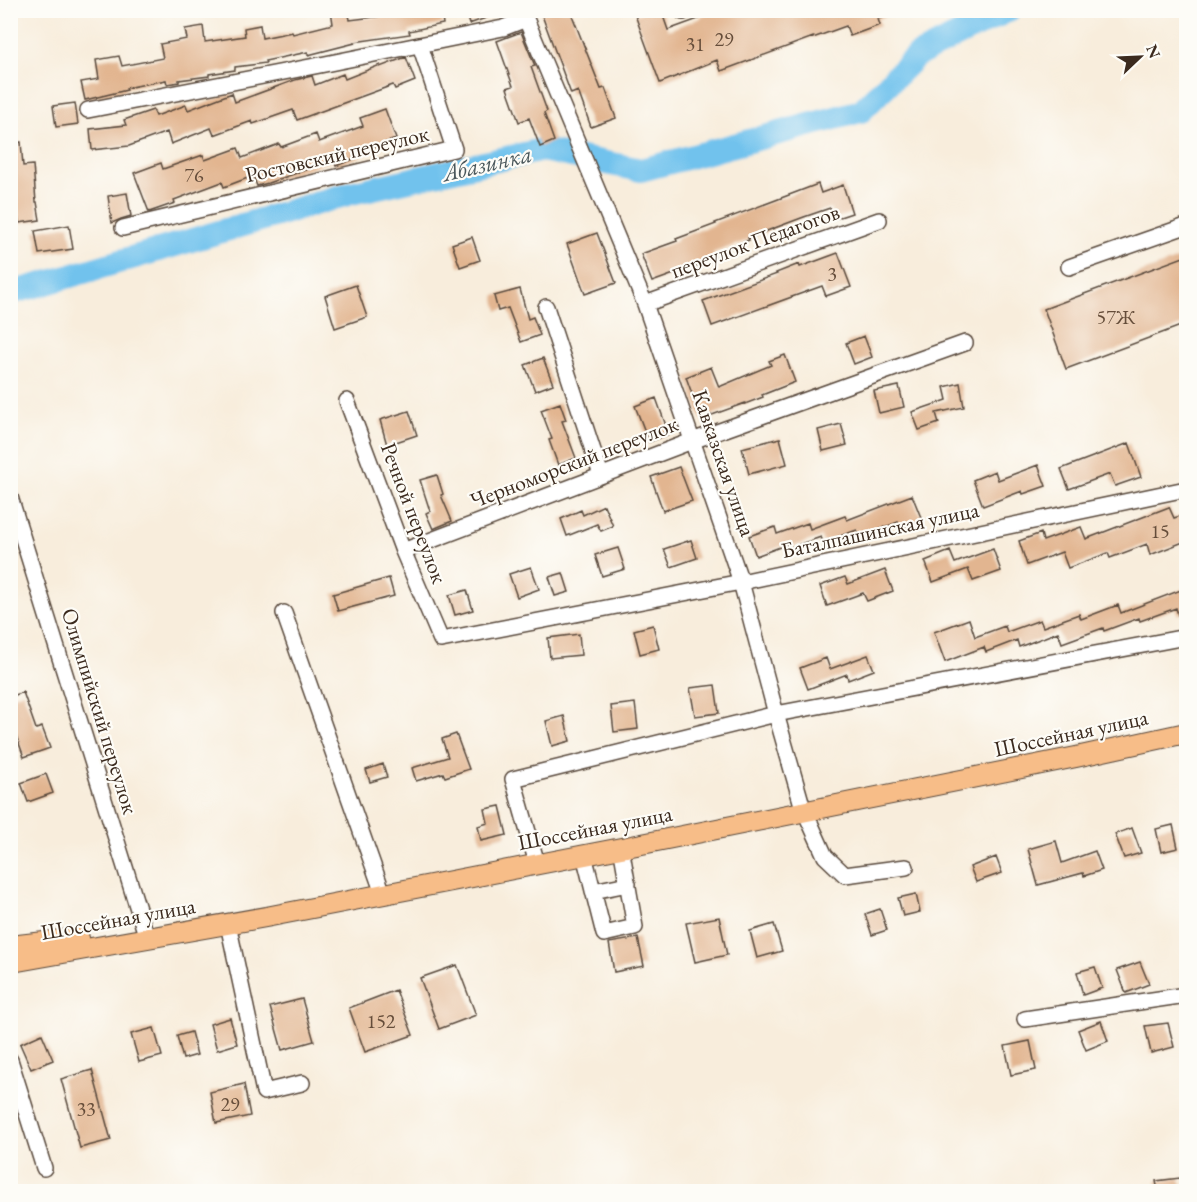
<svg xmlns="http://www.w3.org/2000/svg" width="1197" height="1202" font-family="'EB Garamond',serif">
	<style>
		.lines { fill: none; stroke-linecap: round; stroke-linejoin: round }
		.river { stroke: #71c2ed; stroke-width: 24 }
		.building { fill: #e2b590 }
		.minor-casing { stroke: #57473a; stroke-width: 18 }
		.major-casing { stroke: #57473a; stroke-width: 22 }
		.minor { stroke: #fff; stroke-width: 15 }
		.major { stroke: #f7bd88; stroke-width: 20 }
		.labels { text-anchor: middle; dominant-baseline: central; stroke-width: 4.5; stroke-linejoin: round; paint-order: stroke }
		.number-label { font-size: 20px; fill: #654d3a }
		.street-label { font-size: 22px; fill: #3b2a1e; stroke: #fdfcf7 }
		.water-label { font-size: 24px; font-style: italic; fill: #4b585c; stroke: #fdfcf7 }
	</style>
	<rect width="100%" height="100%" fill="#fdfcf7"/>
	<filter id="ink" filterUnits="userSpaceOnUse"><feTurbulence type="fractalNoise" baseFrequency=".0167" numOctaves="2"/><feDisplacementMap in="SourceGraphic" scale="12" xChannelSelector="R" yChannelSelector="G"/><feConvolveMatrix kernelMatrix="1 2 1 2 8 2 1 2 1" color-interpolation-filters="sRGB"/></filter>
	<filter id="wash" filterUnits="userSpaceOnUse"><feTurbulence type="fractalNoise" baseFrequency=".008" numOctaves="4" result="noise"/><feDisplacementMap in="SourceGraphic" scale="24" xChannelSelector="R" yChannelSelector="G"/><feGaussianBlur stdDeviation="1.35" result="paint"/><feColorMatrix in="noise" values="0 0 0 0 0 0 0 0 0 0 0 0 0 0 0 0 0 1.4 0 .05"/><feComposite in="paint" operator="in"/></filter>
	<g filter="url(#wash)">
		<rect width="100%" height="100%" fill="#f8eddc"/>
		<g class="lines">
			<path class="river" d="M10,293l40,-11 301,-89 191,-43 99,20 220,-59 55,-55 93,-46"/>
		</g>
		<g id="blocks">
			<path class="building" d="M331,10h17l2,10 40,-5 -1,-5h52l2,14 -34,7 1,3 -56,8 1,1 -47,12v-3l-43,9 1,2 -31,4v3l-26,4v2l-30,4v2l-12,2 -1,-4 -40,8 1,2 -42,10 -4,-18 18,-3 -3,-19 23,-4 3,10 41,-8 -3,-14 27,-5 -2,-10 18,-3 2,16 40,-6 -1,-8 16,-3 2,13 30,-6 1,2 40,-10z
				M464,10h39v2l-34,12z
				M540,10h30l31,79 4,-1 11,30 -25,9 -13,-36 -7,3z
				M647,10h14l7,20 33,-12v-2l15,-6h181l1,2 -20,7 2,6 -30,11 -4,-10 -33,12v-1l-92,34 -4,-11 -57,23 -25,-68z
				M521,32l14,34 -4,1 16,44 -3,2 10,28 -14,6 -11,-29 -10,4 -12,-34 6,-2 -16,-45z
				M406,57l9,24 -20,8 -2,-4 -96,35 -4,-10 -40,14 -1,-3 -38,14 -3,-7 -40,16 -4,-12 -38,14 -37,4 -2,-21 36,-4 -2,-5 29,-10 3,6 30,-11 2,5 44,-17 3,9 60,-22 17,-4 3,9 28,-11 2,5 35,-14v2z
				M75,103l3,21 -22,3 -3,-21z
				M385,109l11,30 -37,13 2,4 -25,10 -2,-6 -66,23 -11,3 -4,-10 -29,11 -2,-5 -48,18 1,3 -26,9 -15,-39 27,-10 2,6 40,-14 2,5 33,-12 4,10 37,-14 2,3 35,-13 3,8 44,-16 -3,-8z
				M21,142l2,24 10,-1 3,37h1l3,18 -21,3 -4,-31h-5v-49z
				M818,184l3,9 22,-8 9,28 -18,6 -4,-11 -26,9 -56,21 1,2 -36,13 2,6 -63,23 -11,-28 36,-13 -1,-2 40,-15 -1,-1z
				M127,193l4,23 -10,3 -9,4 -4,-27z
				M69,225l4,24 -34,5 -4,-23z
				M597,233l19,50 -31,11 -18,-50z
				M472,237l8,23 -20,7 -8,-23z
				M838,253l13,34 -25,9 -4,-10 -110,40 -9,-25 74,-27 -1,-1 23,-9 1,3z
				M1186,256v68l-120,45 -22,-60z
				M356,285l11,32 -32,11 -10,-32z
				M520,289l8,30 5,-2 7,18 -19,7 -13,-34 -10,3 -4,-15z
				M864,336l8,21 -18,7 -8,-21z
				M785,355l10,27 -33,13 1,2 -18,7v-1l-44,16 -15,-42 25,-10 8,20 52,-22 -2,-4z
				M543,358l10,26 -18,7 -10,-26z
				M960,383l4,24 -28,6 3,10 -20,7 -7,-18 35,-12 -3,-13z
				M899,386l5,21 -25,6 -5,-22z
				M656,398l13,36 -20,8 -14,-36z
				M560,403l6,17 -4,1 14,37 -18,7 -9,-25 3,-1 -11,-29z
				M409,411l8,24 -30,10 -7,-25z
				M841,424l6,21 -24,6 -5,-21z
				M780,438l7,26 -38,10 -7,-26z
				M1129,443l12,34 -26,9 -5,-12 -41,15 -8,-20z
				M1038,465l8,21 -23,8 -1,-3 -39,15 -10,-26 22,-9 3,9z
				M679,467l13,34 -29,10 -12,-34z
				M437,475l6,19 -2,1 11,26 -19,8 -7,-16 4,-2 -10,-31z
				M912,495l10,25 -22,8 -2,-6 -38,15 -3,-7 -34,12 -2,-5 -32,11 -1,-4 -32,12 -7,-20 26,-9 2,7 31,-11 2,6 35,-13 2,4z
				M604,505l9,21 -12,5 -4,-7 -30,12 -6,-17 20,-9 2,5z
				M1169,507l5,11 12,-4v27l-36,14 -3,-11 -37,14 -2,-5 -40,15 -6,-16 -35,13 -8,-24 22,-8 2,8 38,-14 5,12z
				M691,540l6,18 -26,9 -7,-18z
				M618,548l7,21 -23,7 -7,-21z
				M993,549l8,22 -28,10 -5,-12 -35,13 -8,-21 25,-10 5,12z
				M531,567l8,22 -22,8 -8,-23z
				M885,570l8,21 -26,10 -4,-8 -36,13 -7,-20 25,-9 3,7z
				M563,573l6,19 -14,4 -6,-19z
				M389,578l5,18 -56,15 -5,-17z
				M1186,588v23l-8,4 -2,-7 -36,13 -1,-3 -35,13 -1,-3 -41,15 -4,-11 -39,15 -2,-7 -31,12 -2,-5 -39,15 -11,-30 35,-13 6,18 30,-11 2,6 33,-12 3,7 36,-13 2,5 37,-14 3,8z
				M467,590l6,20 -18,5 -6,-20z
				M653,625l6,24 -19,5 -6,-24z
				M579,634l2,21 -31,3 -2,-20z
				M868,655l6,15 -26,10 -1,-6 -39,15 -8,-21 26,-10 4,11z
				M715,685l4,28 -24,3 -5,-28z
				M23,692l13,37 6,-2 8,21 -26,9 -14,-38v-22z
				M635,703l3,26 -24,3 -3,-26z
				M564,716l6,25 -18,5 -6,-25z
				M456,734l13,35 -24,8 -2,-4 -27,8 -4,-13 36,-11 -6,-18z
				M383,764l4,13 -17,5 -4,-12z
				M46,774l7,19 -25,9 -7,-19z
				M500,806l7,29 -26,6 -3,-15 10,-3 -3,-14z
				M1173,825l5,23 -17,4 -5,-23z
				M1132,828l9,25 -17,5 -9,-24z
				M1056,841l6,22 33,-12 7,19 -18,6 -1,-3 -45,12 -10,-36z
				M996,857l6,16 -26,9 -6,-15z
				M916,894l4,18 -17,4 -5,-18z
				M880,909l7,21 -15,5 -7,-21z
				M719,917l8,38 -32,7 -9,-39z
				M774,924l8,27 -25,7 -7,-27z
				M638,938l6,28 -30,6 -5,-29z
				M1140,962l9,22 -23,9 -9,-23z
				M457,965l19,50 -37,14 -19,-51z
				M1095,967l7,21 -19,7 -6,-23z
				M396,990l17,45 -48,17 -16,-44z
				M302,999l12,42 -32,9 -12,-43z
				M230,1018l7,26 -20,6 -7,-26z
				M1101,1021l7,20 -22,9 -8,-20z
				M1168,1023l6,24 -23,6 -6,-27z
				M154,1028l8,28 -23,6 -8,-28z
				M191,1032l6,23 -14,4 -6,-23z
				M42,1034l11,26 -22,9 -11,-25z
				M1030,1041l6,29 -25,5 -6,-29z
				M92,1070l19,70 -31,8 -19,-69z
				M244,1084l6,32 -34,7 -6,-31z
				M1180,1178l2,13h-24l-2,-10z"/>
		</g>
	</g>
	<g filter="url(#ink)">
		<use href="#blocks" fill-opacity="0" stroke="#57473a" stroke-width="1.5"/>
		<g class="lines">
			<defs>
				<path id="minor" d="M525,10l1,9 119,285 96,278 35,132 26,91 23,51 20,19 61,-8
					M682,10l1,2 3,-2
					M88,110l232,-45 183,-37 23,-9
					M123,228l331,-79 -34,-104
					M1069,267l117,-41
					M645,304l234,-84
					M546,307l55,168
					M347,401l56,150 38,89 300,-58 445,-93
					M10,497l137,441
					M403,551l289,-110 273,-98
					M284,613l97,275
					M584,855l20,79 31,-7 -14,-80
					M536,860l-23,-81 263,-65 410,-77
					M593,891l35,-7
					M228,924l36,168 38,-9
					M1025,1019l161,-24
					M10,1060l34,108"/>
				<path id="major" d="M10,946l69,-8
					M10,962l8,-1 248,-44 381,-74 429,-86 110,-24"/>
			</defs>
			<use href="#minor" class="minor-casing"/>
			<use href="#major" class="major-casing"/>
			<use href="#minor" class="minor"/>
			<use href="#major" class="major"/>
		</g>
	</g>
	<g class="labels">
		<g class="number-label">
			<text x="724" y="39">29</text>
			<text x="695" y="44">31</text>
			<text x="194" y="175">76</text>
			<text x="832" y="274">3</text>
			<text x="1116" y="317">57Ж</text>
			<text x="1160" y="531">15</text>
			<text x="381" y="1021">152</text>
			<text x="230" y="1104">29</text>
			<text x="86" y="1109">33</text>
		</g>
		<g class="street-label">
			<text transform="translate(337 154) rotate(-13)">Ростовский переулок</text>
			<text transform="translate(755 241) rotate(-20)">переулок Педагогов</text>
			<text transform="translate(574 462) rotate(-21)">Черноморский переулок</text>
			<text transform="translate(724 463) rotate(71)">Кавказская улица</text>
			<text transform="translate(414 513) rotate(69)">Речной переулок</text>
			<text transform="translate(880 530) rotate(-12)">Баталпашинская улица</text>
			<text transform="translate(100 711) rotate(73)">Олимпийский переулок</text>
			<text transform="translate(1071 733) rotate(-12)">Шоссейная улица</text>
			<text transform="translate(595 828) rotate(-11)">Шоссейная улица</text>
			<text transform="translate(118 919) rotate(-10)">Шоссейная улица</text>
		</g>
		<g class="water-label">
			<text transform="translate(487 163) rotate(-13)">Абазинка</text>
		</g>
	</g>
	<rect width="1197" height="1202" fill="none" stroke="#fdfcf7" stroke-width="36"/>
	<g transform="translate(1140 57) rotate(67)" stroke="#fdfcf7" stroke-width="4.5" paint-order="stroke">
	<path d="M0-4.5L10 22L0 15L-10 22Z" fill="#3b2a1e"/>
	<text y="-9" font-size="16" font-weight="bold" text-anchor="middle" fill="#3b2a1e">N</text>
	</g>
</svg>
